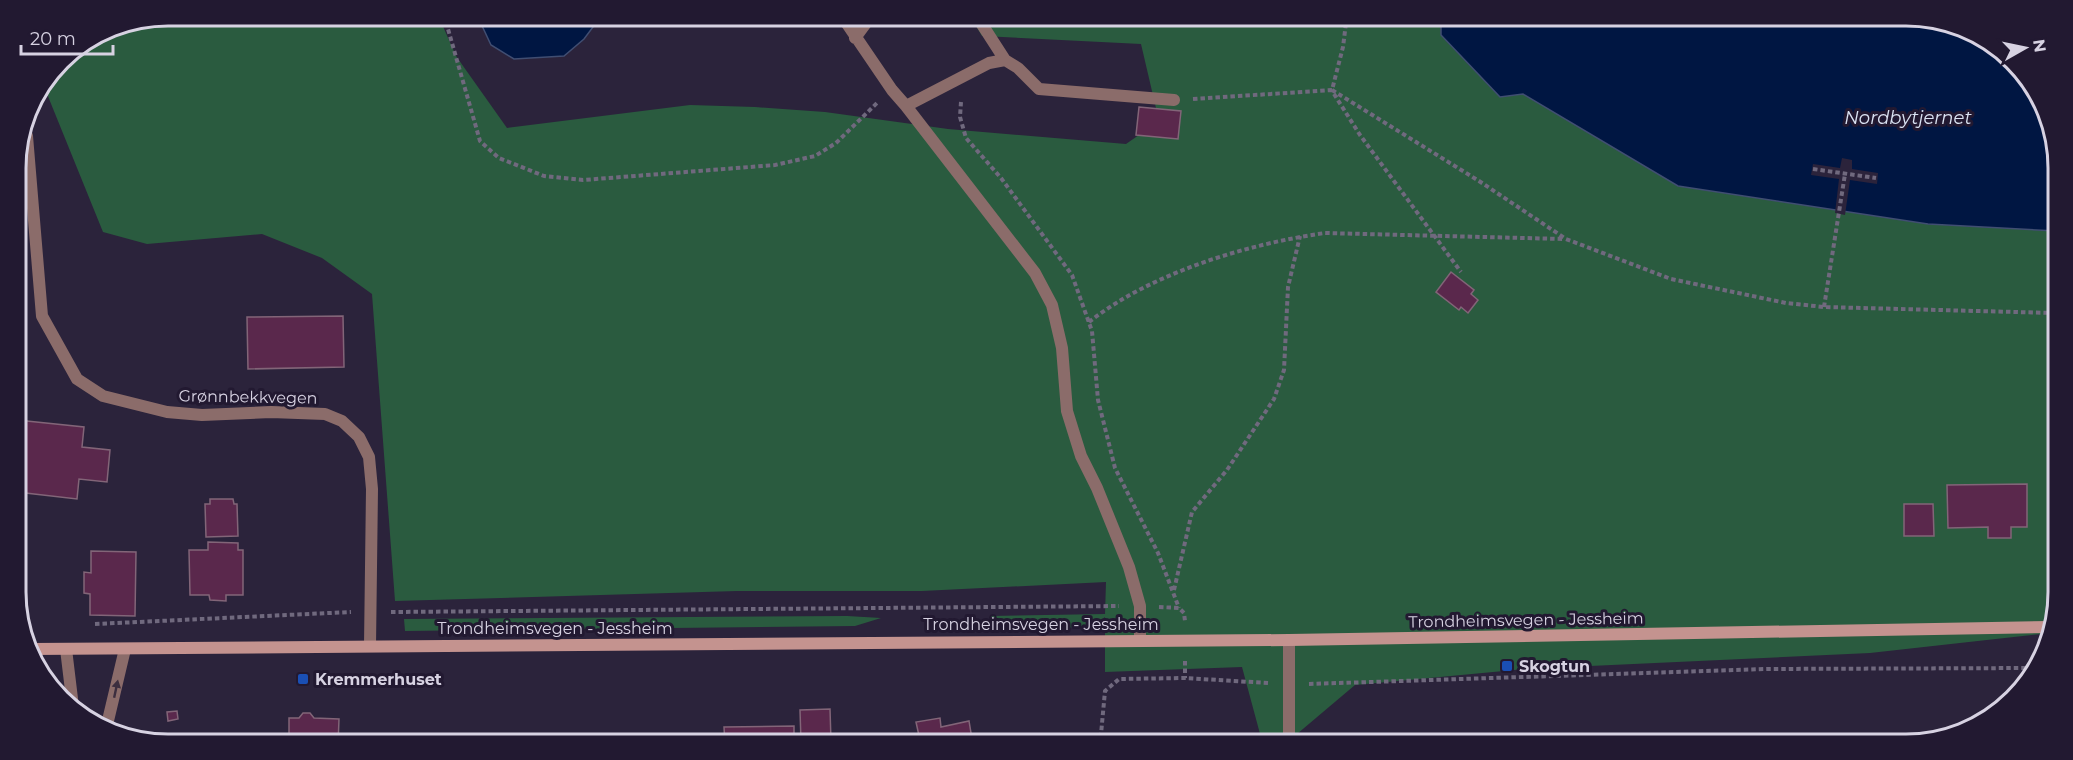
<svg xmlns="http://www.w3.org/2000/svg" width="2073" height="760" font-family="Montserrat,sans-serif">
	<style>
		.green { fill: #2a5b3f }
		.water { fill: #001642; stroke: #404e72; stroke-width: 1.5 }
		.pier { fill: #2b233b }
		.building { fill: #5a284c; stroke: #826578; stroke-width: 1.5 }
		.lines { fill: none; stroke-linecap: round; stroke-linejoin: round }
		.path { stroke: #70697e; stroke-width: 4; stroke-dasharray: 4.5 3; stroke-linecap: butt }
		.service { stroke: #8b6c6a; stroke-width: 12 }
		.minor { stroke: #8b6c6a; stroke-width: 12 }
		.secondary { stroke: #c4938f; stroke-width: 12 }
		.oneway { fill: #3c2e3f }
		.transit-dot { fill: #1a4fb4; stroke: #221931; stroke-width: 2 }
		.labels { text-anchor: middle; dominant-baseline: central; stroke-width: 6; stroke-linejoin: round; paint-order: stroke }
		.street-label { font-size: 16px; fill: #d7d2e2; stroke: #221931 }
		.poi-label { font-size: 16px; font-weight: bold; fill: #d7d2e2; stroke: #221931; text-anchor: start }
		.water-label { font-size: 18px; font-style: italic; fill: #dbe4f4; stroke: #221931 }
		.rim { fill: none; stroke: #d7d2e2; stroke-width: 3 }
	</style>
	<rect width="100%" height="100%" fill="#2b233b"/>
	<path class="green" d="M167,15h271l18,41 51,72 183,-23 65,2 70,5 123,17 178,15 33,-23 -18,-77 -159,-8 -13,-21h472v20l82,59 155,92 250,38 128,7 -6,402 -180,20 -345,16 -170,16 -58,49 27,11h-61l-21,-78 -137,5v-55c-19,20 -90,7 -115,-1l115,-2 1,-32 -184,9h-185l-342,10 -23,-307 -50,-36 -60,-24 -115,10 -44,-12 -60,-148 24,-31 42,-27z
		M847,616l34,2 -26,8 -450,5 -1,-12z"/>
	<path class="water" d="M477,15h125l-18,24 -20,17 -50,3 -23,-14z
		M1441,15h465l48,8 66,44 37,80 -1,84 -128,-7 -250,-38 -155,-92 -23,3 -59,-62z"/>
	<path class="pier" d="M1842,158l10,2v9l26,4 -1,11 -27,-4 -5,35 -10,-2 4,-34 -28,-4 2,-11 27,4z"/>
	<path class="building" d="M1139,107l42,4 -3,28 -42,-4z
		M1451,272l23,18 -3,4 7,6 -10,13 -7,-6 -2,3 -23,-18z
		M343,316l1,51 -96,2 -1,-52z
		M17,420l67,7 -2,20 28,3 -3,32 -28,-3 -2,20 -60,-7z
		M2027,484v43h-16v11h-23v-11l-40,1 -1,-43z
		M210,499h23l1,5h3l1,32 -32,1 -1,-33h5z
		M1904,504h29l1,32h-30z
		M208,542l30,1v7h5v45h-17v6l-16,-1 -1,-5h-19l-1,-45h19z
		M91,551l45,1 -1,64 -45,-1v-21l-6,-1v-21l7,1z
		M830,709l1,32 -30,1 -1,-32z
		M177,711l1,8 -10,2 -1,-9z
		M303,713h7l4,5 25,1 -1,26h-49v-27h10z
		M940,718l1,9 28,-6 4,24h-52l-5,-23z
		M794,726v19h-69l-1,-18z
		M231,736h22v9h-52v-8z
		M354,736l41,1v8h-41z"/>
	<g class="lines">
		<path class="path" d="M444,15l36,126 19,17 45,18 39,4 192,-15 40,-9 21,-13 41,-40
			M1332,90l147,91 87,58 105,40 115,24 38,4 230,6
			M1334,94l26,41 101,137
			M1193,99l139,-9 11,-43 4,-32
			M961,102l-1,15 6,21 35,40 71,97 20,56 6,69 17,68 43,85 21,55
			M1813,169l63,9
			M1824,307l21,-133
			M1089,322c62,-49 158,-78 236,-89l239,6
			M1174,590l18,-78 35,-42 47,-71 10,-29 4,-83 12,-51
			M1159,607l20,1 5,5 1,8
			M391,612l728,-6
			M95,624l256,-12
			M1185,661v17
			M1309,684l458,-15 264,-1
			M1100,745l5,-54 14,-12 66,-1 83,5"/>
		<path class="service" d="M841,15l51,75 14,16
			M976,15l29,45
			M855,38l17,-23
			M1140,640v-34l-11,-39 -32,-79 -16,-32 -14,-45 -5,-63 -10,-43 -17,-32 -129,-167 83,-43 16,-3 13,8 21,21 135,11"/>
		<path class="minor" d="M23,129l4,7 15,180 35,63 26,17 64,16 35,3 69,-3 54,2 17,7 17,16 10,20 3,32 -2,157
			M1289,640v105
			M66,649l7,58
			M106,729l19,-80"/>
		<path class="secondary" d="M31,649l1258,-9 761,-13"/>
	</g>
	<defs><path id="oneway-solid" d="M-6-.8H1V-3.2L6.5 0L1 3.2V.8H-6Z" transform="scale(1.5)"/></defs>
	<use class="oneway" href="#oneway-solid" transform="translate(116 689) rotate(-78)"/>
	<g class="transit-dot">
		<rect x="1501" y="660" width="12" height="12" rx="3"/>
		<rect x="297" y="673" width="12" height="12" rx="3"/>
	</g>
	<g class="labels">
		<g class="street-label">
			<text transform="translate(248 397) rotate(1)">Grønnbekkvegen</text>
			<text transform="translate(1526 620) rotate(-1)">Trondheimsvegen - Jessheim</text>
			<text x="1041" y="624">Trondheimsvegen - Jessheim</text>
			<text x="555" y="628">Trondheimsvegen - Jessheim</text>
		</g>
		<g class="poi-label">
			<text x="1519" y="666">Skogtun</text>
			<text x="315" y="679">Kremmerhuset</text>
		</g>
		<g class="water-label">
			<text x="1908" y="118">Nordbytjernet</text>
		</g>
	</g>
	<path d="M0 0H2073V760H0ZM168 26H1906A142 142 0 0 1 2048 168V592A142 142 0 0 1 1906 734H168A142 142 0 0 1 26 592V168A142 142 0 0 1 168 26Z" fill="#221931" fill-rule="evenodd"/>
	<path class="rim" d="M168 26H1906A142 142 0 0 1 2048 168V592A142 142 0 0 1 1906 734H168A142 142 0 0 1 26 592V168A142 142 0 0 1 168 26Z"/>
	<g transform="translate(2025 48) rotate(81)" stroke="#221931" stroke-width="4.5" paint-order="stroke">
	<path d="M0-4.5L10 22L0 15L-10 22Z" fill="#d7d2e2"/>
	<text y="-9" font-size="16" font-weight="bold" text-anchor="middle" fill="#d7d2e2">N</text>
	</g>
	<path d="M21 45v9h92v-9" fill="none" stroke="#d7d2e2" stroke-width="3"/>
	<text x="30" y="45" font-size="18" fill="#d7d2e2" stroke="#221931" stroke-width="4.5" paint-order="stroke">20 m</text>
</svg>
